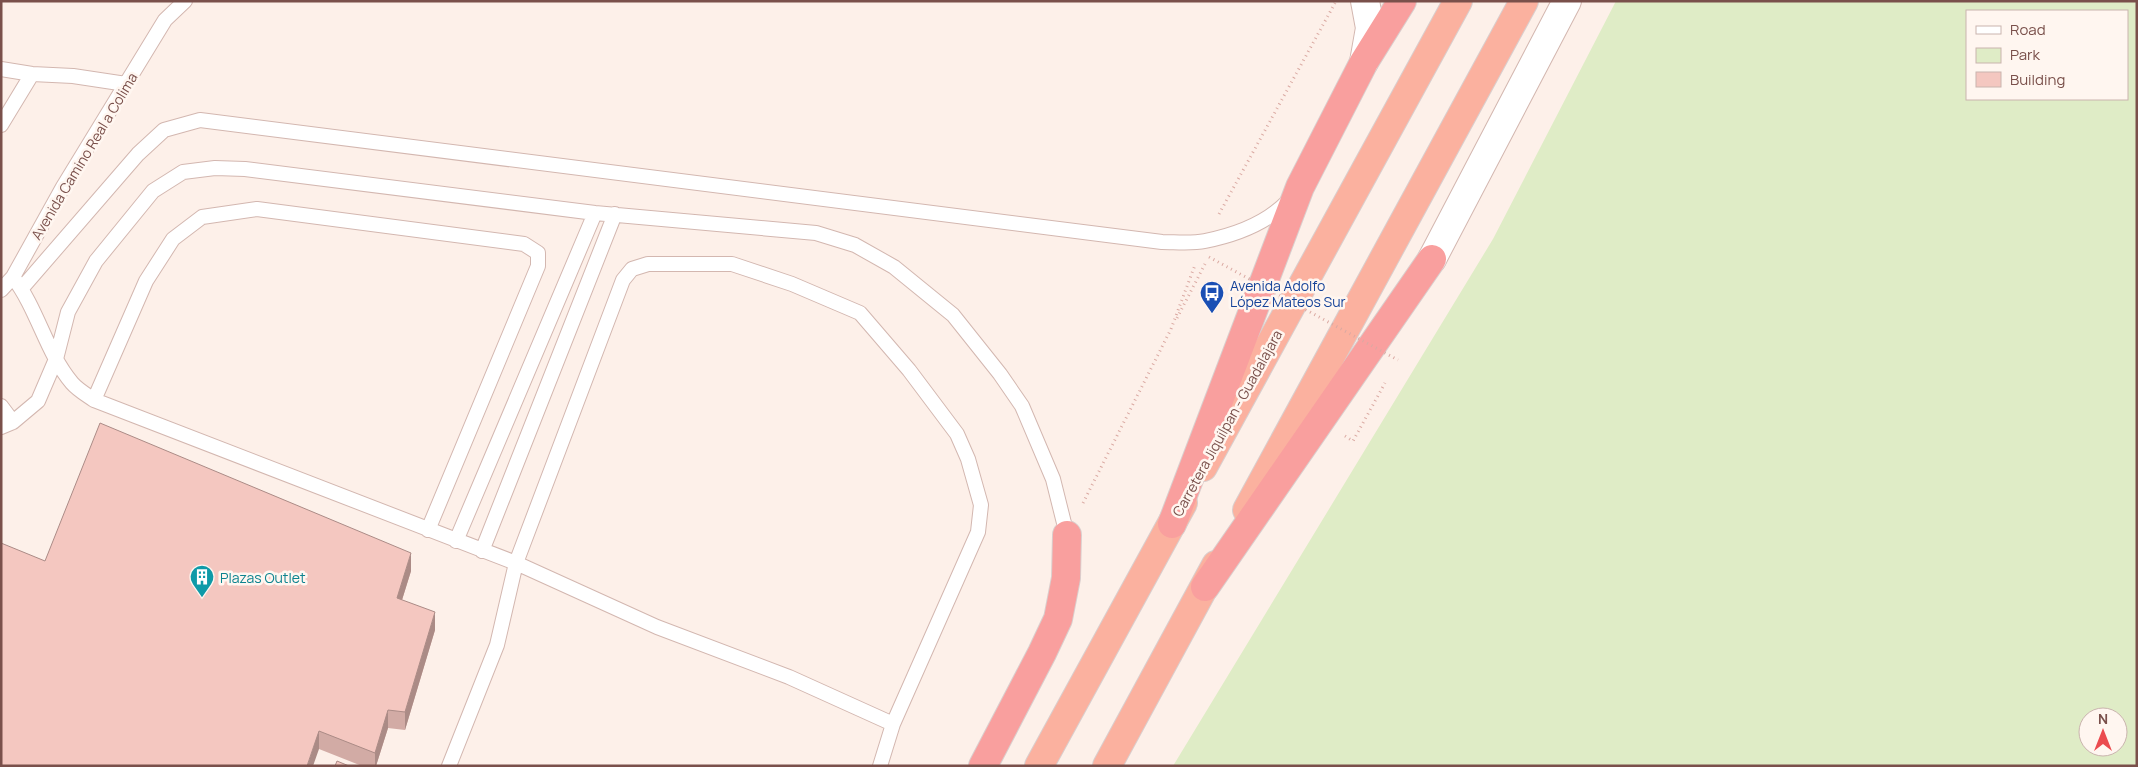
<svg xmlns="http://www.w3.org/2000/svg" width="2138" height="767" font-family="Manrope,sans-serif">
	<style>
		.green { fill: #dfecc6; fill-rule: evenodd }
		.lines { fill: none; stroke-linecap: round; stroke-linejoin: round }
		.service-casing { stroke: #d3b7b0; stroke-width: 16 }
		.minor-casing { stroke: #d3b7b0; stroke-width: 30 }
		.tertiary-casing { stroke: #d3b7b0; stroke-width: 30 }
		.trunk-casing { stroke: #dacecd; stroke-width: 30 }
		.motorway-casing { stroke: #dacecd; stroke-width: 30 }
		.path { stroke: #daa9a2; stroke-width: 3; stroke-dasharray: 1 4; stroke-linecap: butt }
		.service { stroke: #fff; stroke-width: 14 }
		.minor { stroke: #fff; stroke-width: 28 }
		.tertiary { stroke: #fff; stroke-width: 28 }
		.trunk { stroke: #fbb19f; stroke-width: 28 }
		.motorway { stroke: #f99f9e; stroke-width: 28 }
		.path-bridge { stroke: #daa9a2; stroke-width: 3; stroke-dasharray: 1 4; stroke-linecap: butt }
		.wall { fill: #d2aba5 }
		.shaded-wall { fill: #ab8b86 }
		.building { fill: #f4c7c0; stroke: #ab8b86 }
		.labels { text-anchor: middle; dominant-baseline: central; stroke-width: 5; stroke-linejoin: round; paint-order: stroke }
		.street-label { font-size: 14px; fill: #7a504b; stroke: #fff6f0 }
		.transit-label { font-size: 14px; fill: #164399; stroke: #fff6f0; text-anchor: start }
		.culture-label { font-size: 14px; fill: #0d838f; stroke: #fff6f0; text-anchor: start }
	</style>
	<rect width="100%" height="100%" fill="#fdf0e9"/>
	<path class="green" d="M1616,1h521v765h-964l320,-527zM1967,11h160v88h-160zM2088,717h30v30h-30z"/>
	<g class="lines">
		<defs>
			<path id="service" d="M1,69l31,5 41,2 53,8
				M1,125l31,-51
				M13,277c25,33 33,75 59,106 6,7 15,12 22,17l422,163 141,64 132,50 104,47
				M22,288l116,-134 26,-24 36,-10 962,122c13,0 29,2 43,-1 30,-6 61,-17 83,-40
				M1,290l12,-13 50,-90 102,-167 20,-19
				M94,400l52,-119 27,-42 29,-22 55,-8 267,35 14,9v13l-110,264
				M1,406l12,16
				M1,427l12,-5 25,-21 18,-42 12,-47 28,-51 57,-70 30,-19 32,-4 30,1 350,44 221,20 39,12 39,22 59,48 47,59 22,32 31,73 14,56
				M456,541l139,-328
				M482,551l133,-337
				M449,766l48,-121 19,-82 107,-283 9,-11 16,-5h84l60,20 68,29 49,57 48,64 11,25 13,46 -3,27 -85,192 -13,42"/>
			<path id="minor" d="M1432,259l135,-258"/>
			<path id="tertiary" d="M1364,62l6,-34 -5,-27"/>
			<path id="trunk" d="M1203,467l255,-466
				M1247,510l277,-509
				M1039,766l144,-263
				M1107,766l109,-201"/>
			<path id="motorway" d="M1172,524l128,-337 64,-125 38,-61
				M1205,587l227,-328
				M983,766l59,-113 16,-34 8,-41 1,-43"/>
		</defs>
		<use href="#service" class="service-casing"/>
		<use href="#minor" class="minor-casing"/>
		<use href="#tertiary" class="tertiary-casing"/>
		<use href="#trunk" class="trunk-casing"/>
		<use href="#motorway" class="motorway-casing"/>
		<path class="path" d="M1219,214l116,-211
			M1177,318l28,-54
			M1345,436l8,5 32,-58
			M1083,503l88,-174 24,-64"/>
		<use href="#service" class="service"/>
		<use href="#minor" class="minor"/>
		<use href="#tertiary" class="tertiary"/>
		<use href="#trunk" class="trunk"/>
		<use href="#motorway" class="motorway"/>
		<path class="path-bridge" d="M1209,257l189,103"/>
	</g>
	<path class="wall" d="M45,561l366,10 -9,29 33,30 -30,100 -17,-2 -12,38h-14l-43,-17z"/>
	<path class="shaded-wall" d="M411,553v18l-14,45v-18z
		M435,612v18l-30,100v-18z
		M388,710v18l-12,38h-1v-13z
		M319,731v18l-6,17h-6z"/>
	<path class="building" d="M100,423l311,130 -14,45 38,14 -30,100 -17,-2 -13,43 -56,-22 -12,35h-306v-223l44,18z
		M337,761l12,5h-14z"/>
	<defs>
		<symbol id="bus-pin" viewBox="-11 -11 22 30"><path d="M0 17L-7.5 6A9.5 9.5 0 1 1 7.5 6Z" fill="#1a4fb4" stroke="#fff6f0"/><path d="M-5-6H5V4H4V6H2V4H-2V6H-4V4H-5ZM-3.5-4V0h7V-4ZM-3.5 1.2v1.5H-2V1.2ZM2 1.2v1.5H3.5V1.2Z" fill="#fff"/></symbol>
		<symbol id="building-pin" viewBox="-11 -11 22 30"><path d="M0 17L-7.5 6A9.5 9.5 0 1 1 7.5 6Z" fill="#0f9aa8" stroke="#fff6f0"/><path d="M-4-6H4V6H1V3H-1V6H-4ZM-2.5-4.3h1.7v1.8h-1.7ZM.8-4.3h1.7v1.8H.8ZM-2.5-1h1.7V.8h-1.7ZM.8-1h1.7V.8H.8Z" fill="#fff"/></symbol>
	</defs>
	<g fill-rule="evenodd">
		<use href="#bus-pin" x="1198" y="279" width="28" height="38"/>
		<use href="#building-pin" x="188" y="563" width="28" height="38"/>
	</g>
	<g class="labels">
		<g class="street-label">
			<text transform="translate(84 156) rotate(-59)">Avenida Camino Real a Colima</text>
			<text transform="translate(1227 423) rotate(-61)">Carretera Jiquilpan - Guadalajara</text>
		</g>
		<g class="transit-label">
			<text x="1230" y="285">Avenida Adolfo<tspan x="1230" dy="16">López Mateos Sur</tspan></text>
		</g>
		<g class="culture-label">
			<text x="220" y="577">Plazas Outlet</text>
		</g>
	</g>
	<rect width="2138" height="767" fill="none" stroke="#7a504b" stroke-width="5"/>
	<rect x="1966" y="10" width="162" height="90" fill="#fff6f0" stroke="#cab4ae"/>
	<rect x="1976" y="26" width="25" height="8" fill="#ffffff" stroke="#cab4ae"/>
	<text x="2010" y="35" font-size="15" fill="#7a504b">Road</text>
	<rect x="1976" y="48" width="25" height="15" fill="#dfecc6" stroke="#cab4ae"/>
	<text x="2010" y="60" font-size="15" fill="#7a504b">Park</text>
	<rect x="1976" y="72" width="25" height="15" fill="#f4c7c0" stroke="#cab4ae"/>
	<text x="2010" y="85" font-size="15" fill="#7a504b">Building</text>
	<g transform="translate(2103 732)"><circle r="24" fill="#fff6f0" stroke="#cab4ae"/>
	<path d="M0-4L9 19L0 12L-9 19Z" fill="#eb4b4f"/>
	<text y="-8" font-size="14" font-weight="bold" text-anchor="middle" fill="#7a504b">N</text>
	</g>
</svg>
